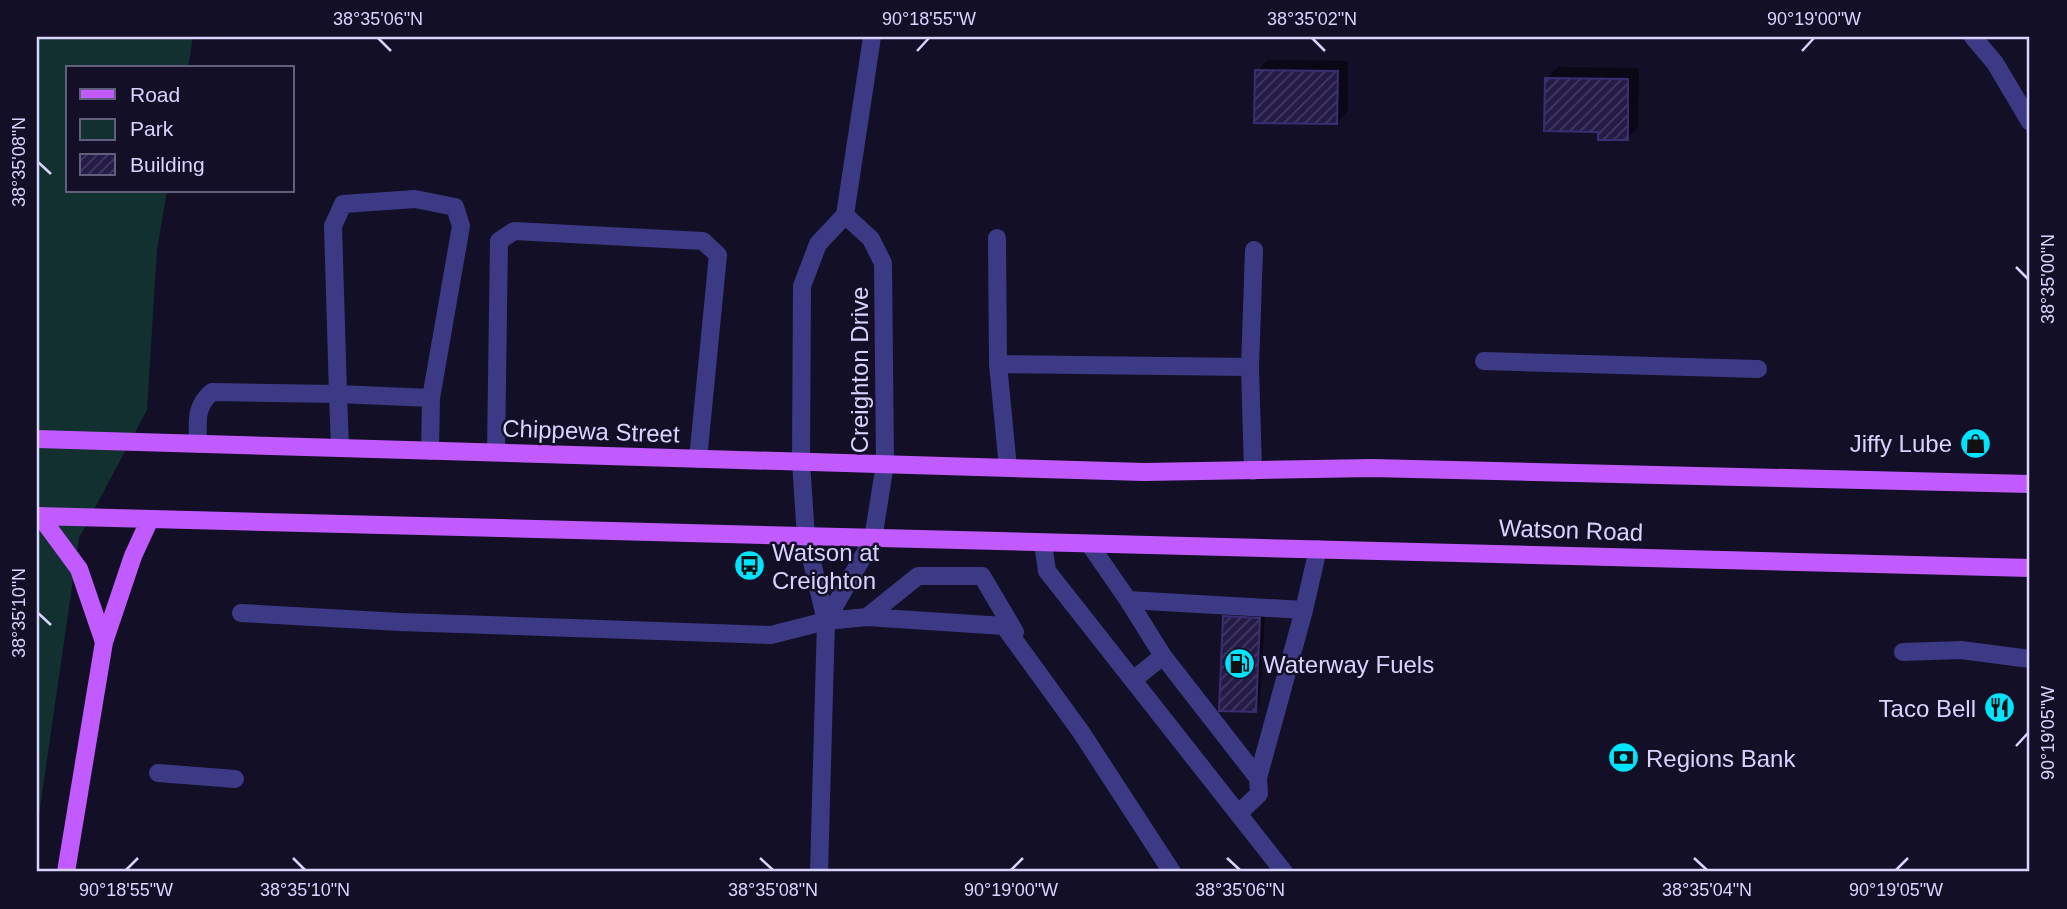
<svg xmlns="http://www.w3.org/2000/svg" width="2067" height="909" font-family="Arial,sans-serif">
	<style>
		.park { fill: #12302f }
		.shadow { fill: #0007 }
		.building { fill: url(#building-hatch); stroke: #3b2d73; stroke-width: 2 }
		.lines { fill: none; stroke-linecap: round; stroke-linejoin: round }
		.lane { stroke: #3d3a85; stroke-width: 18 }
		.street { stroke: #3d3a85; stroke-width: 18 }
		.primary { stroke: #c25bff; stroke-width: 18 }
		.ticks { fill: none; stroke: #d9d4ff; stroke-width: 2.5 }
		.labels { text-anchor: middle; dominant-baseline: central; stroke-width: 5; stroke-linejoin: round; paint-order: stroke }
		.street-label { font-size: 24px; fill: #d9d4ff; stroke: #130f26 }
		.poi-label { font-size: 24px; fill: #d9d4ff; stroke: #130f26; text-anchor: start }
		.neatline { fill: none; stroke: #d9d4ff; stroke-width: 2.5 }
		.ticks-label { font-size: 18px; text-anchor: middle; fill: #d9d4ff }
	</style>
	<defs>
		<pattern id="building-hatch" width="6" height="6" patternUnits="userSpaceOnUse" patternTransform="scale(1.75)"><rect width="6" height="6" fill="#241b47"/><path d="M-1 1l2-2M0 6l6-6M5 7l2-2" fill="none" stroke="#433b63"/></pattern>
	</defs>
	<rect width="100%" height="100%" fill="#130f26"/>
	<path class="park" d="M37,37h156l-5,31h-120v123h99l-10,59 -10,160 -68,128 -42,291z"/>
	<path class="shadow" d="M1268,60l80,1v50l-11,11 -80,-51z
		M1558,67l81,1 -1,59 -11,11 -27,-8 -53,-52z
		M1230,611l35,2 -5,92 -5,5 -31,-93z"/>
	<path class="building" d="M1255,70l83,1 -1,53 -83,-1z
		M1545,78l83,1v61h-30v-8l-54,-1z
		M1223,616l37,2 -4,94 -37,-1z"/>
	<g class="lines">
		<path class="lane" d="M997,238l1,126 10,104
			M1484,361l274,8
			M998,364l252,3
			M198,444c0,-21 -4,-37 14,-52l126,2 2,54
			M430,451l1,-53 30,-172 -6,-19 -40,-8 -72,5 -10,22 5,168 93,4
			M496,452l3,-211 15,-10 189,10 15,14 -20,204
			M1253,471l-3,-104 4,-117
			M806,537l20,84 -7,251
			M1043,543l4,28 237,301
			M1090,545l38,55 35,56 95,122 1,16 -20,19
			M1128,600l176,10
			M241,613l159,9 371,13 55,-14 41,-4 137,9 77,106 91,140
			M867,617l51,-41h64l33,56
			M826,621l47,-82
			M1903,652l58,-2 69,9
			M1133,680l30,-24
			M158,773l77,6
			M1258,778l46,-168 14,-61"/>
		<path class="street" d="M1973,37l22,26 35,59
			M845,215l26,24 12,24 2,201 -12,75
			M806,537l-5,-75 1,-176 16,-42 27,-29 27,-178"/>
		<path class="primary" d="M37,439l1107,33 228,-4 658,16
			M37,516l1993,52
			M40,516l39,53 25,73
			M66,872l38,-230 29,-86 17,-37"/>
	</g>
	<path class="ticks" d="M378,38l13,13M1312,38l13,13M917,51l12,-13M1802,51l12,-13M38,162l13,12M2016,267l12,12M38,613l13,12M2016,746l12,-13M293,858l12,12M760,858l13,12M1227,858l13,12M1694,858l13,12M126,870l12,-12M1011,870l12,-12M1896,870l12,-12"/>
	<defs>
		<symbol id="shop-disc" viewBox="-11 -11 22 22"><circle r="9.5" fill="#00e5ff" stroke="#130f26"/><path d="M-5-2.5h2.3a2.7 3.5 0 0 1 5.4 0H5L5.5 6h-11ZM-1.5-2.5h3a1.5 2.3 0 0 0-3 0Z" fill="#111"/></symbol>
		<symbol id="bus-disc" viewBox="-11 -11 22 22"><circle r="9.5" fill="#00e5ff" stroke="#130f26"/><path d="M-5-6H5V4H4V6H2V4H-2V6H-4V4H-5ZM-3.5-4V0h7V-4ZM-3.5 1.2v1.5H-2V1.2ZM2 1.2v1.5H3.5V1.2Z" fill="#111"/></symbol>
		<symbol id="fuel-disc" viewBox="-11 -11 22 22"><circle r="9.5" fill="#00e5ff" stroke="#130f26"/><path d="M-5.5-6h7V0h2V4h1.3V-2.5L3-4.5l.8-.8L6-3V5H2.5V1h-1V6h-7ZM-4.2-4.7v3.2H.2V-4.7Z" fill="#111"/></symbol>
		<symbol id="restaurant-disc" viewBox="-11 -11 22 22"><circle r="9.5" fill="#00e5ff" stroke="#130f26"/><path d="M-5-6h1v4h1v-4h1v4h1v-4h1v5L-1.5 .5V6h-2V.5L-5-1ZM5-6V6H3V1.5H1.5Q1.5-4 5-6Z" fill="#111"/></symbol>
		<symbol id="bank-disc" viewBox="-11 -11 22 22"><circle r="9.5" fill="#00e5ff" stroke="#130f26"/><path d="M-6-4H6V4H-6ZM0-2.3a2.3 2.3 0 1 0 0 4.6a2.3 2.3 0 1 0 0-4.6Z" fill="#111"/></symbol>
	</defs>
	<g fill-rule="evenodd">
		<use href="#shop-disc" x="1958" y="426" width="35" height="35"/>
		<use href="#bus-disc" x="732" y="548" width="35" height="35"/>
		<use href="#fuel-disc" x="1222" y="646" width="35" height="35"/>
		<use href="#restaurant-disc" x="1982" y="690" width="35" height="35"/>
		<use href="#bank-disc" x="1606" y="740" width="35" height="35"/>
	</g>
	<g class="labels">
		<g class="street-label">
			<text transform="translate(859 370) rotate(-90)">Creighton Drive</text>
			<text transform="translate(591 431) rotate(2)">Chippewa Street</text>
			<text transform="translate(1571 530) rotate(2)">Watson Road</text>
		</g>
		<g class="poi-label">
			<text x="1952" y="443" text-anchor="end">Jiffy Lube</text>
			<text x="772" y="552">Watson at<tspan x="772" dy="28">Creighton</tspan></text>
			<text x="1263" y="664">Waterway Fuels</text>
			<text x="1976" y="708" text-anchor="end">Taco Bell</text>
			<text x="1646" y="758">Regions Bank</text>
		</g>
	</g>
	<rect width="2067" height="909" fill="none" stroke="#130f26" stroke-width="77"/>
	<rect x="66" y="66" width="228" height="126" fill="#130f26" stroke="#625e7d" stroke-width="2"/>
	<rect x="80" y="89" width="35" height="10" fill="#c25bff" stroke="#625e7d" stroke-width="2"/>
	<text x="130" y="102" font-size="21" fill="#d9d4ff">Road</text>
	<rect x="80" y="119" width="35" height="21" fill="#12302f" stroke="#625e7d" stroke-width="2"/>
	<text x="130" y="136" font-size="21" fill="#d9d4ff">Park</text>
	<rect x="80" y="154" width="35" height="21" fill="url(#building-hatch)" stroke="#625e7d" stroke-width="2"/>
	<text x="130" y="172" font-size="21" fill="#d9d4ff">Building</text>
	<rect x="38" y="38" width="1990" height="832" class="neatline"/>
	<g class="ticks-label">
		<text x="378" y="25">38°35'06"N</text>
		<text x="929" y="25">90°18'55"W</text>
		<text x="1312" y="25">38°35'02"N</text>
		<text x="1814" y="25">90°19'00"W</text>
		<text transform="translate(19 162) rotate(-90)" y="6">38°35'08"N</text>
		<text transform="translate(2048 279) rotate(-90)" y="6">38°35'00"N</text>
		<text transform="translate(19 613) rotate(-90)" y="6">38°35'10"N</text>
		<text transform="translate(2048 733) rotate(-90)" y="6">90°19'05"W</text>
		<text x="126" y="896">90°18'55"W</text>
		<text x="305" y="896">38°35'10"N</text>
		<text x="773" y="896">38°35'08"N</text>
		<text x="1011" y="896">90°19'00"W</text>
		<text x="1240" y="896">38°35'06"N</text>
		<text x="1707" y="896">38°35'04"N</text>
		<text x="1896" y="896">90°19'05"W</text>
	</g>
</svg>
